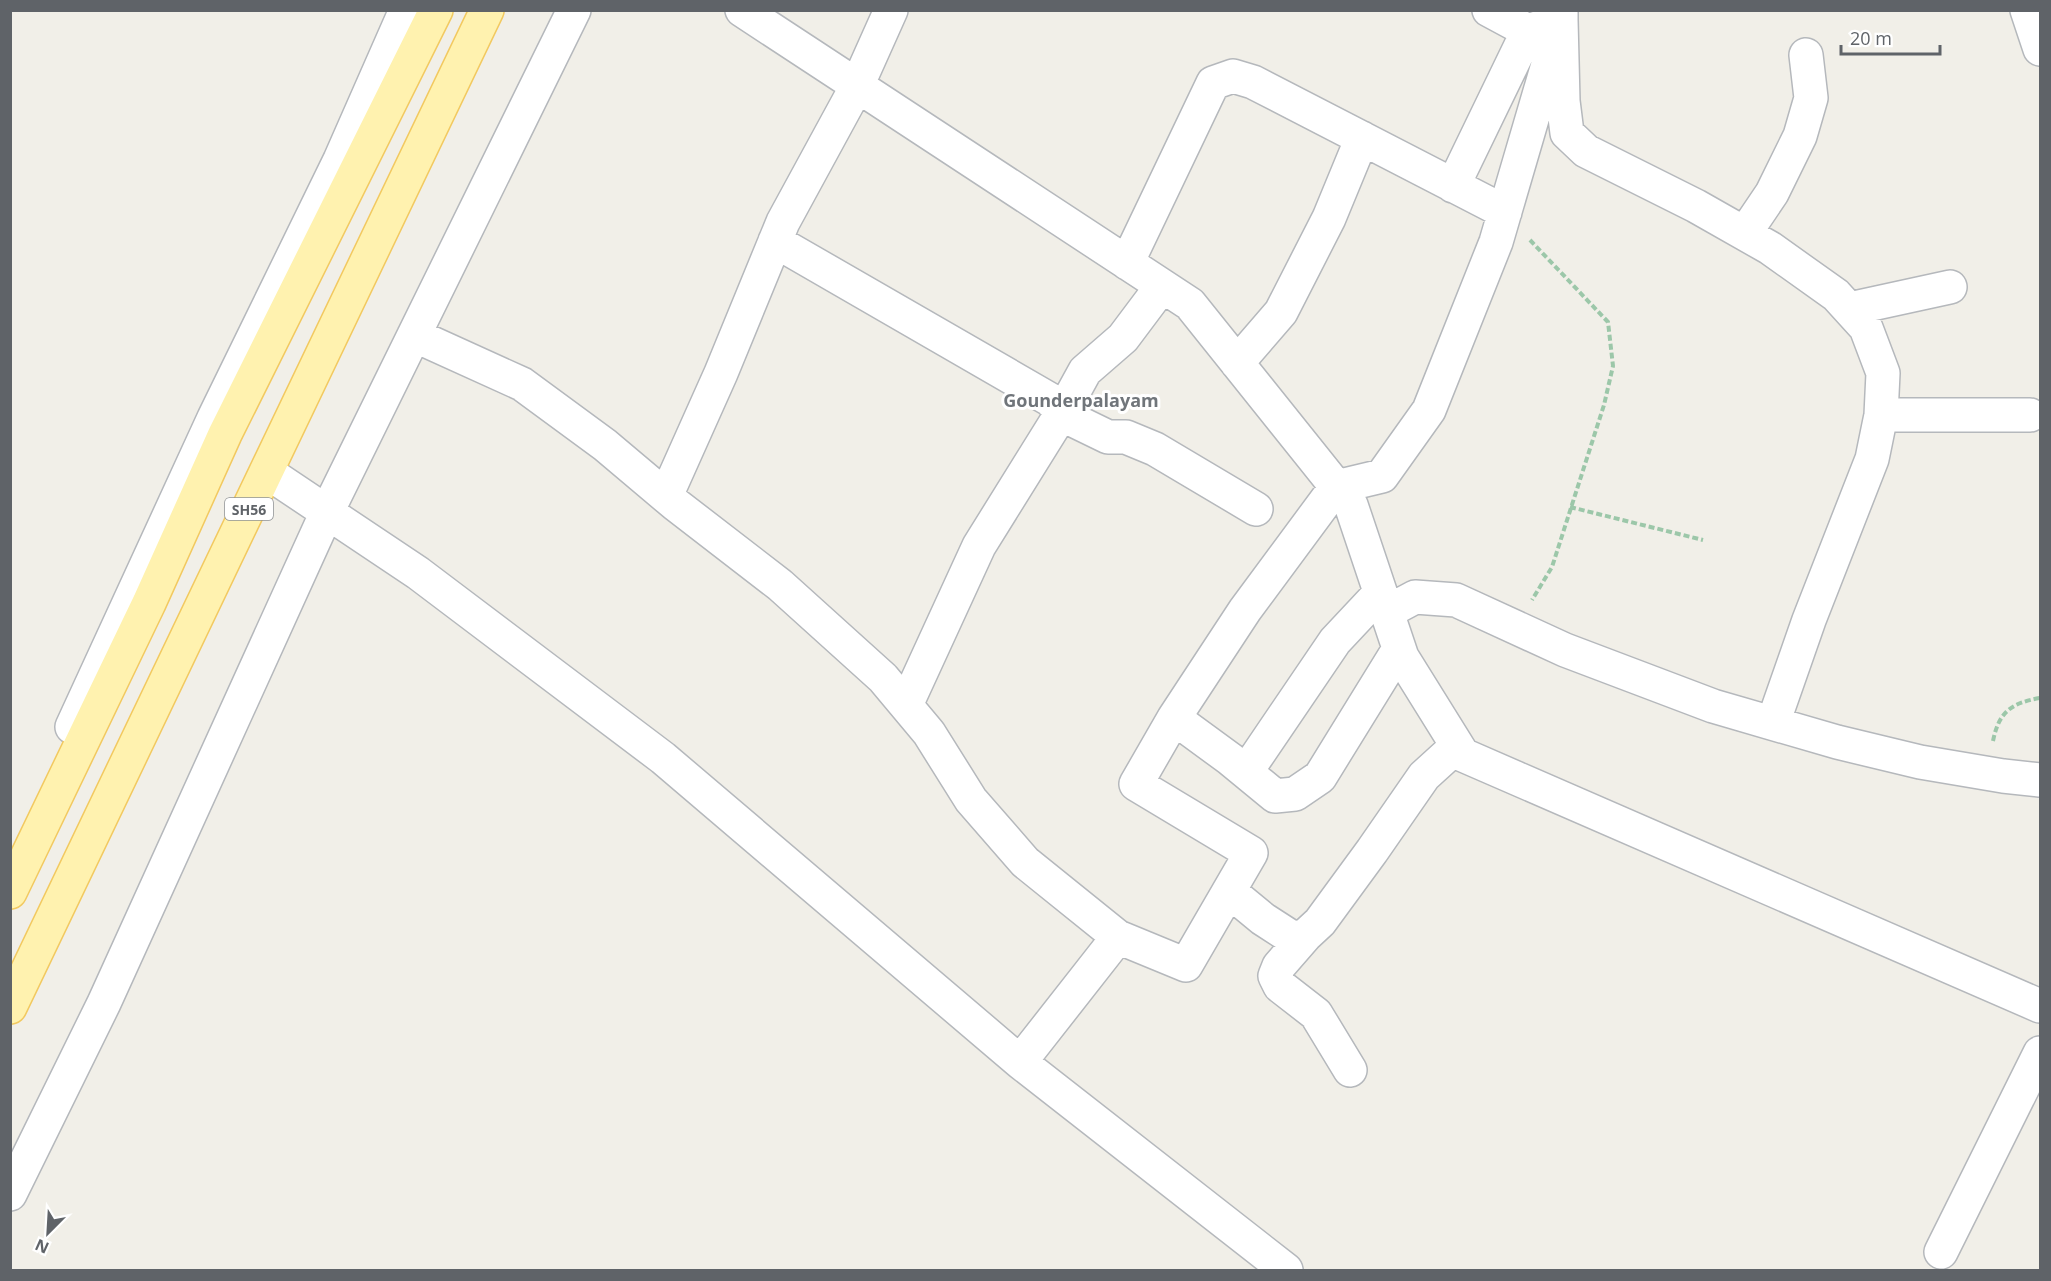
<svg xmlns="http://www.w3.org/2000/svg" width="2051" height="1281" font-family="'Open Sans',sans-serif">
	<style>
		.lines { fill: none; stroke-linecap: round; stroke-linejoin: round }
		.minor-casing { stroke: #b5b8bc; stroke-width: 36 }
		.major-casing { stroke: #f2c960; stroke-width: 36 }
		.path { stroke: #9cc7a9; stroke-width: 4; stroke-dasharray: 6 3; stroke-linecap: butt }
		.minor { stroke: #fff; stroke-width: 33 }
		.major { stroke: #fff2af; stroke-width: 33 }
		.labels { text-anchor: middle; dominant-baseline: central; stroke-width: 6; stroke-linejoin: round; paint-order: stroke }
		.shield { fill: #fff; stroke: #8f9295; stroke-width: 1.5 }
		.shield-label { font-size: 14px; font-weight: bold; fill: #5f6368 }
		.quarter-label { font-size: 18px; font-weight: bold; fill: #70757a; stroke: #fff }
	</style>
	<rect width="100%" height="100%" fill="#f1efe8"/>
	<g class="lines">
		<defs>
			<path id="minor" d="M742,10l448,294 161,201 51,152 61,98 577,251
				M1489,10l39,21 33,-11 2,81 4,32 19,18 110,55 74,42 66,47 30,33 17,45 -2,42 -9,44 -63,161 -36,103
				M2027,10l13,39
				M1453,186l75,-155
				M1745,233l27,-40 28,-57 11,-38 -5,-43
				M775,241l274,158 24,21 35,17h18l29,12 101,60
				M1127,263l86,-180 20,-7 20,6 252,130
				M1849,309l101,-22
				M414,335l108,49 83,61 70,59 105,81 103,93 46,55 42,67 54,62 93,75
				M1237,363l44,-51 48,-94 33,-80
				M1881,415h149
				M267,472l151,101 245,185 357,304 98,-125 68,28 65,-112 -115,-69 38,-66 71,-108 91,-123 46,-11 47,-66 67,-168 65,-222v-10
				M666,496l55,-123 62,-151 74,-136 34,-76
				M1387,612l28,-15 41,3 109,50 148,56 124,36 83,20 83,14 37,4
				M906,705l73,-159 84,-135 22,-40 38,-33 39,-52
				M1174,718l56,41 45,37 20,-2 25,-17 79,-128
				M72,727l142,-309 126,-258 66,-150
				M1246,772l89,-131 45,-48
				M1229,891l34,28 31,20 12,-4 14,-13 52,-71 52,-75 33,-30
				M1306,935l-27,31 -4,10 5,10 36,28 34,56
				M1020,1062l266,208
				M10,1194l94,-191 223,-491 247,-502
				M1941,1252l99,-199"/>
			<path id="major" d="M10,892l139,-289 76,-169 211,-424
				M10,1007l477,-997"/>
		</defs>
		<use href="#minor" class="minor-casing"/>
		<use href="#major" class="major-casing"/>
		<path class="path" d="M1530,240l78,82 5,44 -9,39 -52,162 -20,33
			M1570,507l133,33
			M1993,741c6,-30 19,-38 47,-43"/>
		<use href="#minor" class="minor"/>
		<use href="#major" class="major"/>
	</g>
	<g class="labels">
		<rect class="shield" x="225" y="498" width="48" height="22" rx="4.5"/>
		<g class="shield-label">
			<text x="249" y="509">SH56</text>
		</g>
		<g class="quarter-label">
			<text x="1081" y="400">Gounderpalayam</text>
		</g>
	</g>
	<rect width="2051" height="1281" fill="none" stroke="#5f6368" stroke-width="24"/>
	<g transform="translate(48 1233) rotate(204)" stroke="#ffffff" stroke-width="4.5" paint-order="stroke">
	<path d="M0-4.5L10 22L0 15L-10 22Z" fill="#5f6368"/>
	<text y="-9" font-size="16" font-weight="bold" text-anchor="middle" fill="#5f6368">N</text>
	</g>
	<path d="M1841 45v9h99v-9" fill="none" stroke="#5f6368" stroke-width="3"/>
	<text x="1850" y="45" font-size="18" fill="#5f6368" stroke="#ffffff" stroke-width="4.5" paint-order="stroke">20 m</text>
</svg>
